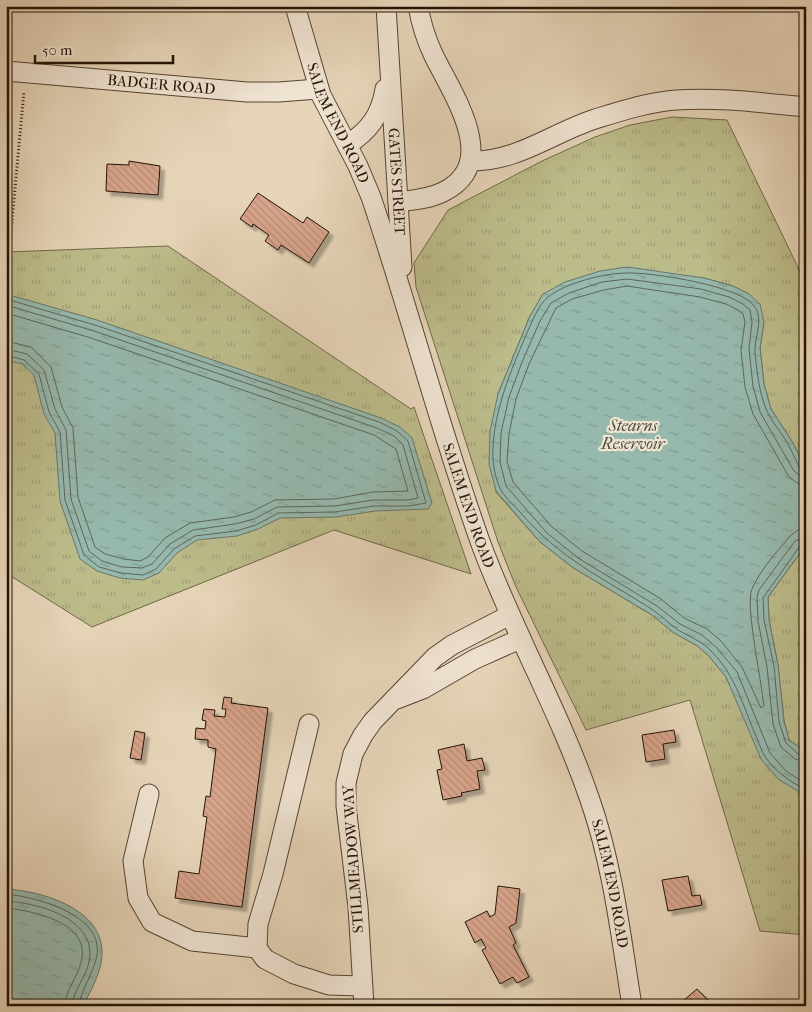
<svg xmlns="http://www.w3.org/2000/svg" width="812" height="1012" font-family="'IM FELL French Canon',serif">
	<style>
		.park { fill: url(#park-tufts); stroke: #706848 }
		.water { fill: url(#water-ripples); stroke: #68766a }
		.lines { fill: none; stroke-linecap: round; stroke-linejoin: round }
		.shore { stroke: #5c665a; stroke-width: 1 }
		.building { fill: url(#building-back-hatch); stroke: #231406; filter: url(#shadow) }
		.minor-casing { stroke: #544432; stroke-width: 21 }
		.path { stroke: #231406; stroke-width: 3; stroke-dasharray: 1 2.5; stroke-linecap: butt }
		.minor { stroke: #efe3d1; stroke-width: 19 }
		.labels { text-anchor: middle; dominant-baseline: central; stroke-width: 4.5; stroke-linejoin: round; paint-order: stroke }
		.street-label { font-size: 15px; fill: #231406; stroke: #efe3d1 }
		.water-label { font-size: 16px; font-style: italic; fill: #4b4d40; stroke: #efe3d1 }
	</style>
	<defs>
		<pattern id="park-tufts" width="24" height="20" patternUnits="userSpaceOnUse" patternTransform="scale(1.25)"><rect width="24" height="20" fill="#bcbb8a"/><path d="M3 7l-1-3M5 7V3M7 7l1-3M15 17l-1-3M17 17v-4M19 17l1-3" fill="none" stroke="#a1a076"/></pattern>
		<pattern id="water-ripples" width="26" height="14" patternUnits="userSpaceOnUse" patternTransform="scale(1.25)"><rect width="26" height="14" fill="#96b8ad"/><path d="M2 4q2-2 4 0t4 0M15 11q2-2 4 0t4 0" fill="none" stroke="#819d93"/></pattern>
		<pattern id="building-back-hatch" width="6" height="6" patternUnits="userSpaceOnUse" patternTransform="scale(1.25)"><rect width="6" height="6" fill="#d7a38a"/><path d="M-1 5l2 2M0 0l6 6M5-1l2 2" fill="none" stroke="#b88b76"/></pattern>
		<filter id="shadow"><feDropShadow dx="4.5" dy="4.5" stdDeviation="1" flood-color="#0004"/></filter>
	</defs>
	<rect width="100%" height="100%" fill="#e6d4b8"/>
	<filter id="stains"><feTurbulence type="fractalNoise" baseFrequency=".004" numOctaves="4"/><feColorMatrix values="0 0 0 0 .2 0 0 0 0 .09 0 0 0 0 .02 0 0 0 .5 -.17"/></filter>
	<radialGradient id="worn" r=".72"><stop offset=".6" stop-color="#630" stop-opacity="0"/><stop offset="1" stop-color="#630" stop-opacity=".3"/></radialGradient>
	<path class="park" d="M672,117l55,3 79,164v185l-13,-26 -22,-34 -7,-25 -4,-36 4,-26 -15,-28 -16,-8 -29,-8 -161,16 -13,22 -32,78 -2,98 43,49 33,26 80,48 22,18 22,12 12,10 18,22 11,24 66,94 3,1v139l-46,-4 -70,-231 -104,30 -70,-143 -18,-45 -82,-255 -2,-24 34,-53 94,-49 53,-24 35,-12z
		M168,246l243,163 3,-2 57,167 -137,-44 -242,97 -86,-54v-321z
		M806,545v207l-17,-12 -5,-19 -6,-56 -9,-45 -1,-23z"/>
	<path class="water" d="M627,267l77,11 29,8 16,8 11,10 4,18 -4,26 4,36 7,25 22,34 13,26v76l-38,52 1,23 9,45 6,56 5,19 17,12v44l-28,-17 -17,-20 -35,-82 -18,-22 -12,-10 -22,-12 -22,-18 -80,-48 -33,-26 -43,-50 -7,-27 1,-33 8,-37 32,-78 13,-22 22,-12 35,-11z
		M6,294l91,26 284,98 19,9 12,11 20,65 -4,6 -53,2 -39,6 -56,1 -22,11 -21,7 -40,4 -20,13 -18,20 -16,7 -23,-2 -23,-7 -17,-12 -20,-58 -5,-68 -11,-19 -10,-39 -12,-11 -16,-4z
		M6,889c35,2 95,19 96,62 1,19 -11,39 -19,55l-77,-2z"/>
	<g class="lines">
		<path class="shore" d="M6,299l89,26 284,97 18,9 11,10 18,62 -17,3h-35l-39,6 -57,1 -22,12 -20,6 -41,5 -21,13 -18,20 -13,6 -22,-2 -22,-6 -15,-12 -19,-55 -5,-68 -11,-20 -10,-38 -15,-14 -18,-5
			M6,305l88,26 283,97 17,8 9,9 15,53 -10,2h-35l-38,6 -58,1 -23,12 -19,5 -42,6 -23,14 -18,20 -10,4 -20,-1 -20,-6 -13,-10 -18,-52 -5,-69 -11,-21 -11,-39 -17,-16 -21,-5
			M6,313l85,25 283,97 22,14 12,42 -35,1 -39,7 -59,1 -24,12 -17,5 -44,6 -25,15 -17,19 -8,4 -16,-2 -19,-5 -10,-7 -17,-50 -5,-69 -11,-21 -11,-40 -20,-20 -25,-6
			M806,470l-7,-3c-3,-7 -7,-15 -11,-23 -7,-12 -17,-23 -22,-35 -7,-18 -9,-37 -11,-56 -1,-15 9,-33 0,-46 -12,-21 -105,-35 -128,-34 -22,0 -62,10 -79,24 -10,8 -16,25 -21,36 -18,41 -48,111 -27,155 4,9 14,17 20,24 41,48 82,65 133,98 9,6 16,14 25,20 12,7 24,11 34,22 23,23 31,53 43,82 4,8 6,17 11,24 10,14 25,24 40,32
			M806,476l-7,-1 -5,-4 -34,-59 -7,-26 -4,-37 3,-27 -2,-12 -7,-6 -14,-7 -28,-8 -74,-10 -25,3 -33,11 -18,10 -11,18 -18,41 -13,35 -8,36 -1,29 6,24 41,47 31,25 79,48 23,18 22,11 14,12 21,25 33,81 16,18 20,13
			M806,484l-9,-1 -8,-6 -36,-63 -8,-27 -4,-37 4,-28 -2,-8 -5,-4 -12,-6 -26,-7 -73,-11 -23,4 -32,9 -16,9 -27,56 -13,35 -7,35 -2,27 6,21 39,45 30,24 79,48 23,19 23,11 14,12 21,26 19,41 3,-2 -1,-6c-2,-22 -18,-96 -11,-111 8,-19 25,-37 38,-53l8,-6 8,-1
			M806,537l-11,4 -36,49 -2,7 1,24 9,46 6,57 8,23 14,12 11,3
			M806,543l-6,3 -37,52 1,22 10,46 5,56 7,21 12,11 8,2
			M6,894c30,3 97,20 91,61 -3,18 -17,36 -18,51
			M6,901c33,2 92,18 83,61 -3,15 -16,29 -17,44
			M6,908c28,3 86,15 75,54 -3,15 -16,28 -16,44"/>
	</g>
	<path class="building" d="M129,161l31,5 -2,29 -52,-4 1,-27 22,1z
		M258,193l45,30 4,-6 22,15 -20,31 -28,-18 -3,5 -13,-9 4,-6 -16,-11 -1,3 -12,-8z
		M224,697l8,1 -1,5 37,5 -26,199 -67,-9 4,-27 20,3 8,-57 -4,-1 3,-20 4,1 6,-48 -8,-2v-7l-13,-1 1,-11 9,1 1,-8 -4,-1 2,-11 11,1 -1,6 11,1 1,-8h-4z
		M674,730l2,12 -13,2 2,15 -19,3 -4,-27z
		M135,731l10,2 -4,27 -11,-2z
		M464,744l3,17 15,-3 3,12 -8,1 3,18 -19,4 1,3 -19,4 -6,-30 5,-1 -4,-19z
		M688,876l4,20 8,-1 2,10 -34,6 -6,-31z
		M498,886l22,3 -4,34 -7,4 7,16 -3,2 16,32 -12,6 -4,-6 -13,7 -18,-34 4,-2 -5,-9 -6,4 -10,-21 22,-11 3,6 5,-3z
		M697,989l17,17h-37z"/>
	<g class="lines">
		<defs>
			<g id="minor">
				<path id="s1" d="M295,6l26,89 37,71 13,31c39,115 69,233 110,347 32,87 79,168 109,256 23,66 31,137 42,206"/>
				<path id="s2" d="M386,6l16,261"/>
				<path id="s3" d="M6,71l241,21h32l39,-3"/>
				<path d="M347,145c22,-14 34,-30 38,-56"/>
				<path d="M470,161c47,1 82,-28 125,-42 26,-8 54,-17 81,-19 43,-3 87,3 130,7"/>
				<path d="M398,202c15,-2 31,-3 45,-10 59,-29 9,-98 -10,-138 -7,-15 -12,-31 -15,-48"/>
				<path d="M397,699l26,-10 52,-30 45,-20"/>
				<path d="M309,724l-36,150 -15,50 -1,24 8,11 29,15 35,11 33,1"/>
				<path d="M149,794l-16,67 5,37 14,24 40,19 65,7"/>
				<path d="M364,1006l-6,-99 -12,-101v-23l7,-29 10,-19 10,-14 62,-64 17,-12 58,-30"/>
			</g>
		</defs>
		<use href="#minor" class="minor-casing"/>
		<path class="path" d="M6,286l18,-195"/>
		<use href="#minor" class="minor"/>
	</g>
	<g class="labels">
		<g class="street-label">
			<text stroke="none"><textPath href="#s3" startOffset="156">BADGER ROAD</textPath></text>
			<text stroke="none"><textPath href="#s1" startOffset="125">SALEM END ROAD</textPath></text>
			<text stroke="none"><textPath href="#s2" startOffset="176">GATES STREET</textPath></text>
			<text stroke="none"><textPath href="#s1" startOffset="530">SALEM END ROAD</textPath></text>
			<text transform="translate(353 859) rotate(-94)">STILLMEADOW WAY</text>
			<text stroke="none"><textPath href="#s1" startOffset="935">SALEM END ROAD</textPath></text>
		</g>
		<g class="water-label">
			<text x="633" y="425">Stearns<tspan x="633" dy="18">Reservoir</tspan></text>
		</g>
	</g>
	<rect width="812" height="1012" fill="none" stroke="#e6d4b8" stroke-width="25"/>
	<rect x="8" y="8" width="797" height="997" fill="none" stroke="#231406" stroke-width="2.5"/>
	<rect x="12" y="12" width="787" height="987" fill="none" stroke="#231406"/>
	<path d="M35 55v8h138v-8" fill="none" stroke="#231406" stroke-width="2.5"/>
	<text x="42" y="55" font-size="15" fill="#231406" stroke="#efe3d1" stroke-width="4" paint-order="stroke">50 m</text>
	<rect width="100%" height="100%" filter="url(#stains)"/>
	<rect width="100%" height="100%" fill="url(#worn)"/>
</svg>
